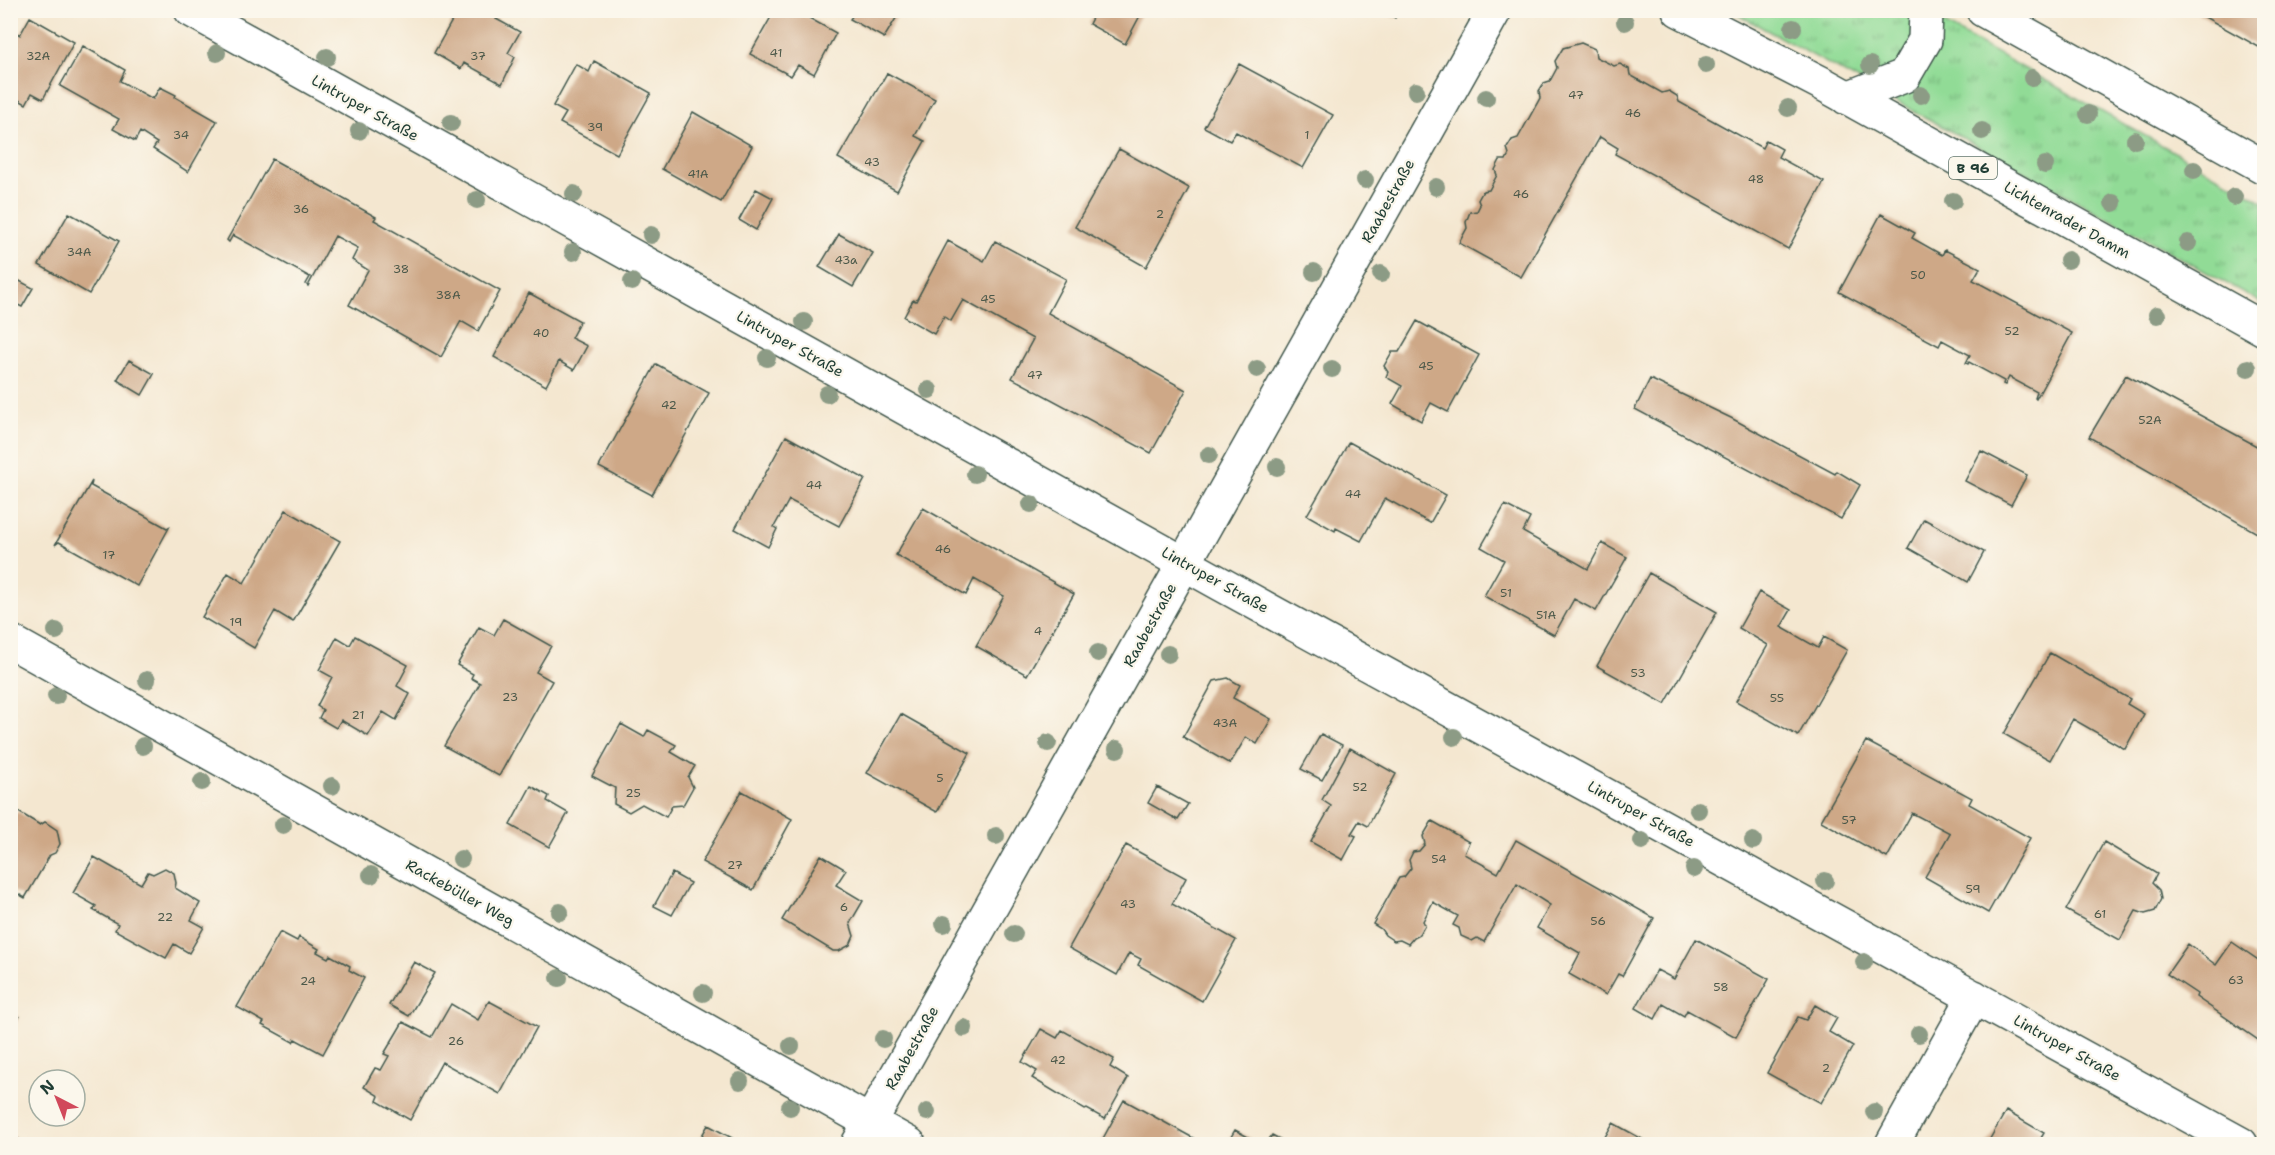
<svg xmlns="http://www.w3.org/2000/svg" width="2275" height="1155" font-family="'Shantell Sans',sans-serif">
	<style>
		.grass { fill: url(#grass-tufts); stroke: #588c65; stroke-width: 1.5 }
		.building { fill: #cea887 }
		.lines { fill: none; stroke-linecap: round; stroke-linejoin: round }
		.minor-casing { stroke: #3f564b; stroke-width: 36 }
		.major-casing { stroke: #3f564b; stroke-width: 36 }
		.minor { stroke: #fff; stroke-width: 33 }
		.major { stroke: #fff; stroke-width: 33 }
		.tree { fill: #8c9b85 }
		.labels { text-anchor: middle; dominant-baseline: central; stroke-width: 4.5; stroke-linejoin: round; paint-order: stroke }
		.number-label { font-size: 12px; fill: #4b5849 }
		.shield { fill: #fbf7ec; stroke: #61756b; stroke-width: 1.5 }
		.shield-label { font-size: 14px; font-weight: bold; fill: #1f3d34 }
		.street-label { font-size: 15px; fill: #1f3d34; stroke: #fbf7ec }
	</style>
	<defs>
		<pattern id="grass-tufts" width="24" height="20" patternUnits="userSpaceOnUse" patternTransform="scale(1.5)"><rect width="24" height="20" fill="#91db96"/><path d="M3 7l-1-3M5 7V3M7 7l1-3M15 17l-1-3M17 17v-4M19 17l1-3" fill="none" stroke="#76b37b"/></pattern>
	</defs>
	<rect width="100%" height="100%" fill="#fbf7ec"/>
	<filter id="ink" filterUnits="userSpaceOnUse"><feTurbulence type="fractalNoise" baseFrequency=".0167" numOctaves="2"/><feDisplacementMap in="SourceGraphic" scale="12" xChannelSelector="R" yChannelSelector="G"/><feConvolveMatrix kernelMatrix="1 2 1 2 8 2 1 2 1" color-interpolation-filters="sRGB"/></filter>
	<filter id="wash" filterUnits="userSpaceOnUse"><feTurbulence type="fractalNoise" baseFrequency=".008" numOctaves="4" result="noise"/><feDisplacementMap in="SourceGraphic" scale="24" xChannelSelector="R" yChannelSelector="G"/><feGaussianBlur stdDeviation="1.35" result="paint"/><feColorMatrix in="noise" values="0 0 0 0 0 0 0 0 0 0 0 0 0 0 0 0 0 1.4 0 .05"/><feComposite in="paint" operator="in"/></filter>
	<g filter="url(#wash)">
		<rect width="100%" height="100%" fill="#f4e7d0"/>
		<path class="grass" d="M1732,11h189l343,191v102z"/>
		<g id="blocks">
			<path class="building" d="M428,10h20l-4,9z
				M458,10h38l5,3 -5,6 24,13 -12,21 7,4 -13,27 -38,-21 -3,6 -27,-16z
				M775,10h20l41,23 -22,41 -16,-9 -7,11 -41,-22z
				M857,10h44l-17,28 -34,-19z
				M1096,10h47l-18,34 -36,-20z
				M1382,10h17l-4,8z
				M2192,10h72v40z
				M30,17l44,25 -31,57 -11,-6 -6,11 -16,-9 2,-13 -2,-1v-49l2,-2 8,5z
				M1581,43l14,6 1,8 18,9 6,-2 9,5 1,6 32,18 7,-2 8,5 2,6 83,46 4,-8 16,9 -4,8 46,25 -36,67 -173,-95 3,-6 -18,-11 -79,140 -62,-34 8,-15 -1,-6 4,-10 7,-1 3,-6 -2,-5 5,-9 6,-1 8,-15 -2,-5 5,-10h6l3,-6 -2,-6 5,-8 6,-2 22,-40 -1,-7 5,-8 6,-2 7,-13 -2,-7 8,-13z
				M83,46l42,24 -5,11 33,18 7,-12 16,8 -1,2 42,24 -29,51 -35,-23 4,-6 -17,-11 -5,9 -22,-12 6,-10 -59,-33z
				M594,61l57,32 -34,61 -57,-31 6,-10 -13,-7 23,-42 13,8z
				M1239,64l94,51 -30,53 -67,-36 -6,9 -26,-14z
				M887,73l48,26 -20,37 10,5 -28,50 -59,-33z
				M693,112l59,34 -31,56 -59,-33z
				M1119,149l70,39 -43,79 -71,-40z
				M272,159l104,58 -2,3 126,71 -22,40 -17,-10 -20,36 -92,-52 19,-35 -16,-10 6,-12 -23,-12 -27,50 -2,-2 4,-7 -77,-42 -4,7 -2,-2z
				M756,189l17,9 -17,32 -17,-10z
				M69,213l50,28 -30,53 -50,-29z
				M1881,214l34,19 -3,5 30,17 3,-5 35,18 -7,12 99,53 -36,66 -1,-1 2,-6 -28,-15 -4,8 -2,-1 1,-3 -35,-19 -1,2 -2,-1 4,-8 -28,-15 -3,6 -100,-54z
				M839,234l34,19 -20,34 -34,-20z
				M948,241l36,20 11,-20 71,38 -18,34 138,77 -35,63 -139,-75 21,-39 -70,-39 -12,21 -7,-5 -10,18 -30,-17 9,-17 3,1z
				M10,276l23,12 -11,19 -12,-6z
				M529,293l51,28 -9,17 16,8 -13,24 -15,-9 -13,25 -52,-29z
				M1417,321l62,34 -31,57 -17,-9 -10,18 -29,-17 10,-18 -16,-9 2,-5 -4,-6 8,-14h7z
				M129,360l25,14 -12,21 -25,-15z
				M656,364l53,29 -57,102 -53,-28z
				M2126,375l138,75v87l-175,-100z
				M1650,379l81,39 104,56 2,-3 23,14 -19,34 -206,-110z
				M786,436l79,43 -26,47 -50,-26 -15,27 3,2 -9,18 -33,-18z
				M1349,442l97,53 -16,28 -45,-25 -24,43 -25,-13 -1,3 -28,-16z
				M1981,451l46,24 -16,30 -46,-24z
				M92,481l-1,5 76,42 3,-2 -33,60 -78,-44 -4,3z
				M1505,505l25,13 -7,14 65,37 14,-26 25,14 -31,54 -22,-12 -20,36 -70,-39 20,-36 -23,-13z
				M923,508l151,86 -47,81 -51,-29 28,-50 -30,-17 -8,16 -70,-40z
				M286,510l54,31 -47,81 -18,-11 -21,37 -52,-31 26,-44 16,10z
				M1924,519l60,33 -16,30 -60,-34z
				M1649,573l68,39 -52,92 -68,-38z
				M1759,592l32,18 -10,17 37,21 6,-11 23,13 -49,86 -62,-35 32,-56 -29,-17z
				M503,619l48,27 -15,26 16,9 -53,95 -55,-30 36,-63 -9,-5 2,-4 -16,-9 22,-38 15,8z
				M355,636l53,29 -11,21 13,8 -14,26 -13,-8 -15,24 -27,-16 -5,8 -17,-10 4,-8 -6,-4 15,-29 -13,-7 18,-33 13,8z
				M2050,653l80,46 -3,5 17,10 -19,35 -52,-30 -23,41 -46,-26z
				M1228,678l12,7 -7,13 38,21 -14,25 -11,-7 -16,27 -47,-27 31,-56z
				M901,714l69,39 -33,59 -70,-39z
				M621,724l23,13 4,-7 28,15 -5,7 24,14 -7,11 5,10 -10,18 -11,1 -6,11 -24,-13 -13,8 -15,-8 1,-16 -23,-12z
				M1321,734l21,11 -20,35 -21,-11z
				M1866,741l106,57 -3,6 61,34 -42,75 -63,-36 25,-44 -38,-20 -25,45 -66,-37z
				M1350,748l46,26 -28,52 -9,-5 -8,13 5,2 -13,24 -32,-18 20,-36 -9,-6z
				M531,786l18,10 -2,5 21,12 -19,34 -39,-22z
				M1157,787l31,17 -10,16 -30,-17z
				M742,791l50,28 -39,71 -51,-28z
				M17,811l23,14 5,-3 12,8 3,14 -5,9 -5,2 -25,43 -15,-9v-67z
				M1432,821l37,21 -5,12 34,19 18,-33 138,78 -32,58 -4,-2 -12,21 -37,-21 11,-21 -43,-25 13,-23 -33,-21 -33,58 -7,-4 -5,3 -11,-5 -2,-8 -6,-3 5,-9 -25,-14 -10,19 2,4 -5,9 -6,3 -6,7 -8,-4 -6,1 -9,-6 -4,-6 -8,-5 26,-46 5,-1 7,-9 -2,-8 4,-8 6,-1 6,-7 -2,-8z
				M2104,842l53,32 -5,9 7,7 2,9 -6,12 -10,3 -9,-3 -16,29 -54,-30z
				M1126,845l60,33 -14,26 64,36 -34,61 -64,-36 3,-6 -12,-6 -12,22 -48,-27z
				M821,855l25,15 -10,15 27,16 -13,22 4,13 -4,9 -11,6h-6l-51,-31z
				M94,857l47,27 7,-12 5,2 12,-6 9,5 2,10 -1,5 25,15 -9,17 13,7 -15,26 -15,-9 -8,14 -51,-28 3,-6 -25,-14 3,-4 -23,-13z
				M672,873l18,10 -18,32 -18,-9z
				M280,932l17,9 2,-4 20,12 -2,3 11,6 2,-3 20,11 -1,4 15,8 -41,76 -28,-15 -2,3 -31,-17 2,-3 -27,-15z
				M1696,939l73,40 -33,58 -49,-27 -3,6 -21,-12 -8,15 -19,-11 21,-38 17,9z
				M2232,942l32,22v80l-68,-47 1,-3 -30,-20 21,-30 28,21z
				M414,962l21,11 -26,43 -20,-11z
				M489,1001l48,26 -37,67 -58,-32 -32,58 -33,-19 2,-5 -15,-9 11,-19 6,2 8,-14 -5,-2 19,-32 29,15 19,-33 27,16z
				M1815,1005l22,13 -8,14 24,14 -32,57 -54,-30 31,-56 8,3z
				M10,1012l9,5 -9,17z
				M1041,1029l16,9 5,-8 52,29 -4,8 18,11 -23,41 -18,-10 -2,1 -53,-32 5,-7 -15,-9z
				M1124,1100l80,44h-104z
				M2006,1111l38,22 -3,5 10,6h-64z
				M1613,1123l38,21h-50z
				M708,1125l35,19h-46z
				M1235,1130l26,14h-34z
				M10,1135l18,9h-18z
				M1272,1135l15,8 1,-2 7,3h-29z"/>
		</g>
	</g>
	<g filter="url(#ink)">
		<use href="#blocks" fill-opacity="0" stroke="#3f564b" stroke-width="1.5"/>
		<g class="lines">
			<defs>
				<path id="minor" d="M191,10l1030,574 1020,560
					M1847,98l57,-22 21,-36 1,-30
					M10,641l899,503
					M858,1144l637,-1134
					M1892,1144l82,-147"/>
				<path id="major" d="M1679,10l144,74 441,245
					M1983,10l281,157"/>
			</defs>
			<use href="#minor" class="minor-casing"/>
			<use href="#major" class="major-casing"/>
			<use href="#minor" class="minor"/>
			<use href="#major" class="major"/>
		</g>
		<g class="tree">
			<circle cx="1625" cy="22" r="9"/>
			<circle cx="1793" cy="28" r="9"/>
			<circle cx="217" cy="53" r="9"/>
			<circle cx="327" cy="57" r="9"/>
			<circle cx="1706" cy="65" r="9"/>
			<circle cx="1870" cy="65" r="9"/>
			<circle cx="2032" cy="78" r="9"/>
			<circle cx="1416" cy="91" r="9"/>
			<circle cx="1921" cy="95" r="9"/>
			<circle cx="1486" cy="98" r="9"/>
			<circle cx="1788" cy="108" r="9"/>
			<circle cx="2088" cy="114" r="9"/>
			<circle cx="451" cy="123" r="9"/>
			<circle cx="359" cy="131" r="9"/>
			<circle cx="1982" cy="131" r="9"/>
			<circle cx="2135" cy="140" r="9"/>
			<circle cx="2045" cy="165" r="9"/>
			<circle cx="2194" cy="170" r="9"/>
			<circle cx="1365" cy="180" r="9"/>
			<circle cx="1436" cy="187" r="9"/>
			<circle cx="574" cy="194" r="9"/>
			<circle cx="2234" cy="197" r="9"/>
			<circle cx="477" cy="200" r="9"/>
			<circle cx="1953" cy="201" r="9"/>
			<circle cx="2113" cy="203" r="9"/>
			<circle cx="651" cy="235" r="9"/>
			<circle cx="2188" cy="243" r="9"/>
			<circle cx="573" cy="252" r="9"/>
			<circle cx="2068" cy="260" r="9"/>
			<circle cx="1314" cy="272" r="9"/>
			<circle cx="1381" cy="274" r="9"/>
			<circle cx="632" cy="282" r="9"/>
			<circle cx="2157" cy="315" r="9"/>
			<circle cx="804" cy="322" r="9"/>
			<circle cx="767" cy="358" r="9"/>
			<circle cx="2248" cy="368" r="9"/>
			<circle cx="1257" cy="369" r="9"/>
			<circle cx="1332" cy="369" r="9"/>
			<circle cx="929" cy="390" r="9"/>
			<circle cx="827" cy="394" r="9"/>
			<circle cx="1209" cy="455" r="9"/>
			<circle cx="1277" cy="467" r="9"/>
			<circle cx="975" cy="474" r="9"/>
			<circle cx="1031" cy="504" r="9"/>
			<circle cx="56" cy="631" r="9"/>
			<circle cx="1098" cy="653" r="9"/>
			<circle cx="1168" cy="654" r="9"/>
			<circle cx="147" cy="680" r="9"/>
			<circle cx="56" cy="696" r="9"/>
			<circle cx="1454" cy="737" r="9"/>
			<circle cx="1048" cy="743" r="9"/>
			<circle cx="143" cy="746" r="9"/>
			<circle cx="1117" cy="749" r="9"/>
			<circle cx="202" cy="782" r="9"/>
			<circle cx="332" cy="786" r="9"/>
			<circle cx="1698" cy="810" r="9"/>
			<circle cx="283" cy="825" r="9"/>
			<circle cx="996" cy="836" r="9"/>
			<circle cx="1642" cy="841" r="9"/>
			<circle cx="1753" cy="841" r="9"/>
			<circle cx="461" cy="859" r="9"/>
			<circle cx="1694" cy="869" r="9"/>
			<circle cx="371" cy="875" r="9"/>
			<circle cx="1825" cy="881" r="9"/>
			<circle cx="560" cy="912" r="9"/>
			<circle cx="944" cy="924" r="9"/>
			<circle cx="1014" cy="934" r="9"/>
			<circle cx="1864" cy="962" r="9"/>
			<circle cx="559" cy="978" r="9"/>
			<circle cx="703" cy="993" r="9"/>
			<circle cx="964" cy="1028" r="9"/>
			<circle cx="1919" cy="1034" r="9"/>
			<circle cx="883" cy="1039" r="9"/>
			<circle cx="791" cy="1046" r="9"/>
			<circle cx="740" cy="1081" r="9"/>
			<circle cx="790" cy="1107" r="9"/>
			<circle cx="927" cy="1112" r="9"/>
			<circle cx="1874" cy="1112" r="9"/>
		</g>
	</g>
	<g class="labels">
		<g class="number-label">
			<text x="776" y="53">41</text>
			<text x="38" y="56">32A</text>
			<text x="478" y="56">37</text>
			<text x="1576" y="95">47</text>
			<text x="1633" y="113">46</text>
			<text x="595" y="127">39</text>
			<text x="181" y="135">34</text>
			<text x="1307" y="135">1</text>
			<text x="872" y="162">43</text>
			<text x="698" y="174">41A</text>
			<text x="1756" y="179">48</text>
			<text x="1521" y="194">46</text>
			<text x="301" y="209">36</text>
			<text x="1160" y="214">2</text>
			<text x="79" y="252">34A</text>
			<text x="846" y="260">43a</text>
			<text x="401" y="269">38</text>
			<text x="1918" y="275">50</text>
			<text x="448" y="295">38A</text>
			<text x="988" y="299">45</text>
			<text x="2012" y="331">52</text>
			<text x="541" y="333">40</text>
			<text x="1426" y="366">45</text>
			<text x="1035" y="375">47</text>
			<text x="669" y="405">42</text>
			<text x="2150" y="420">52A</text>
			<text x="814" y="485">44</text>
			<text x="1353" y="494">44</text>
			<text x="943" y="549">46</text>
			<text x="109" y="555">17</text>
			<text x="1506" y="593">51</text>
			<text x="1546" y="615">51A</text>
			<text x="236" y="622">19</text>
			<text x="1038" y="631">4</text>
			<text x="1638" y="673">53</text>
			<text x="510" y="697">23</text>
			<text x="1777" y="698">55</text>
			<text x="358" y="715">21</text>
			<text x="1225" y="723">43A</text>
			<text x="940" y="778">5</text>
			<text x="1360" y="787">52</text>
			<text x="633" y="793">25</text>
			<text x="1849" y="820">57</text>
			<text x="1439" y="859">54</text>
			<text x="735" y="865">27</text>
			<text x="1973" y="889">59</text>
			<text x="1128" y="904">43</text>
			<text x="844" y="907">6</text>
			<text x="2100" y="914">61</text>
			<text x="165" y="917">22</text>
			<text x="1598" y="921">56</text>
			<text x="2236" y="980">63</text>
			<text x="308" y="981">24</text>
			<text x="1721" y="987">58</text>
			<text x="456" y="1041">26</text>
			<text x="1058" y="1060">42</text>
			<text x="1826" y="1068">2</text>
		</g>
		<rect class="shield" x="1949" y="157" width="48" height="22" rx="4.5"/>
		<g class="shield-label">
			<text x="1973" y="168">B 96</text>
		</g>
		<g class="street-label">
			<text transform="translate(365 108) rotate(29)">Lintruper Straße</text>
			<text transform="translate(1388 201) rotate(-61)">Raabestraße</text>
			<text transform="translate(2067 220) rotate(29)">Lichtenrader Damm</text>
			<text transform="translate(790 344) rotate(29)">Lintruper Straße</text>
			<text transform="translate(1215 580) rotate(29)">Lintruper Straße</text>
			<text transform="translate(1150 625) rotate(-61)">Raabestraße</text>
			<text transform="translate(1641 814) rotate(29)">Lintruper Straße</text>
			<text transform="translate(460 893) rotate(29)">Rackebüller Weg</text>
			<text transform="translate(912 1048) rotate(-61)">Raabestraße</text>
			<text transform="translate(2067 1048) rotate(29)">Lintruper Straße</text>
		</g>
	</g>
	<rect width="2275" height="1155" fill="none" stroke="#fbf7ec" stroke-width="36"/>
	<g transform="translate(57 1098) rotate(318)"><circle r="28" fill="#fbf7ec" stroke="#a3ada2" stroke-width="1.5"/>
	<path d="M0-4.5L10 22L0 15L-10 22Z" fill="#d1495b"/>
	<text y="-9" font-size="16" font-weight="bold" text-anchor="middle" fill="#1f3d34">N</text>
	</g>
</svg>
